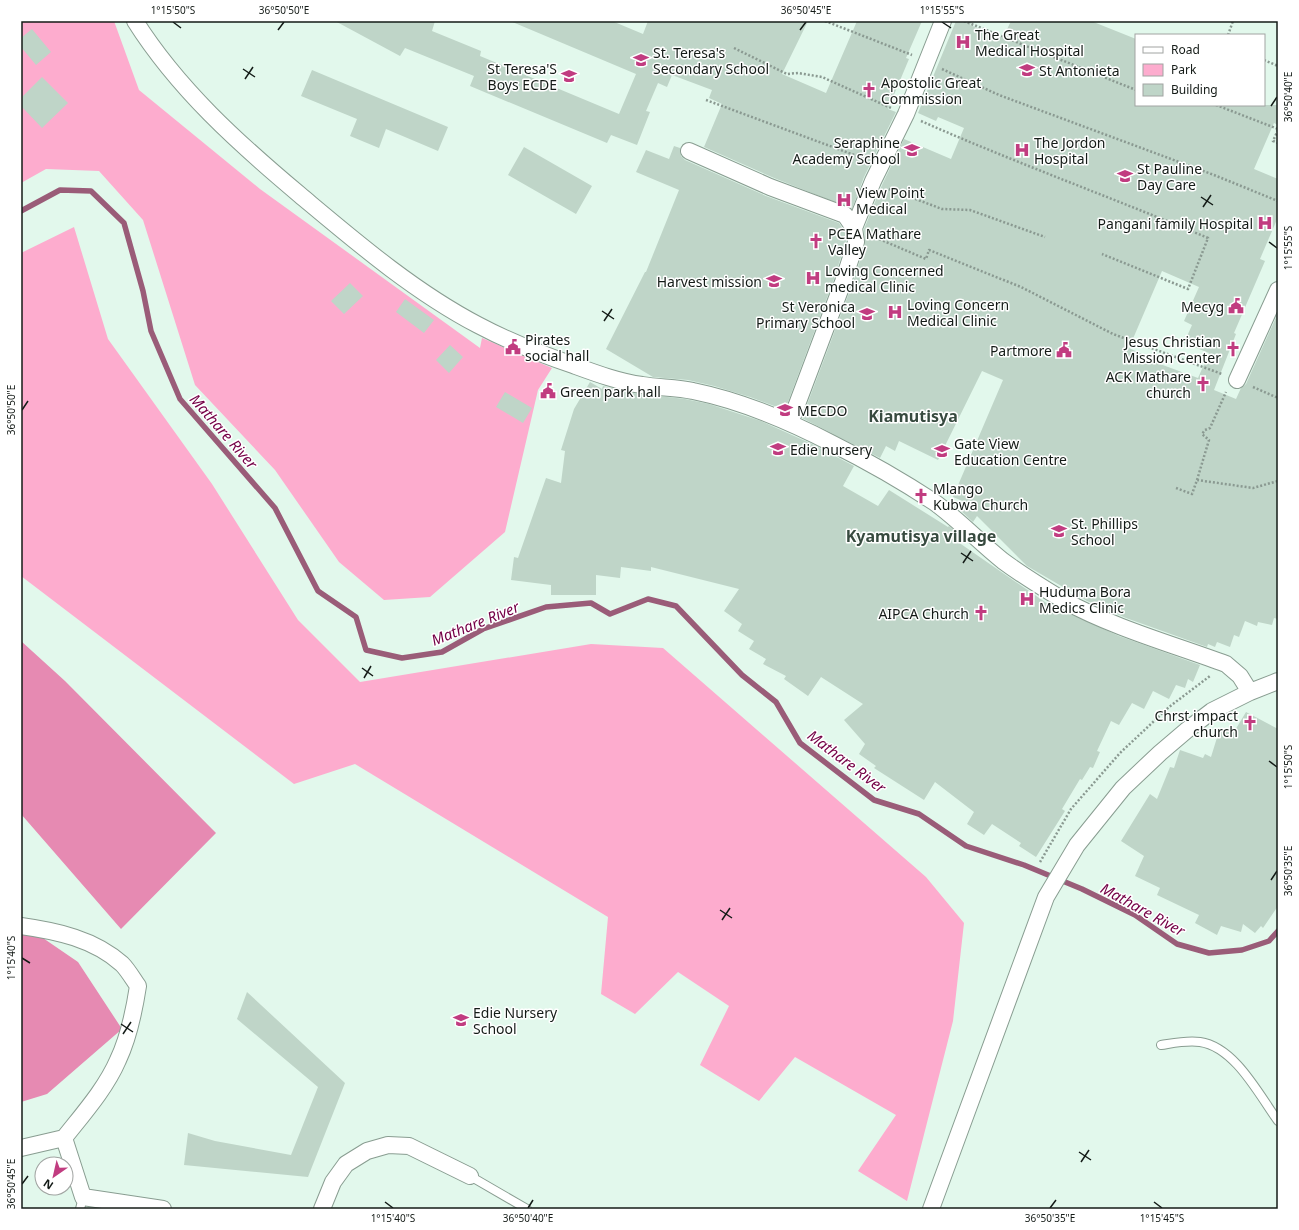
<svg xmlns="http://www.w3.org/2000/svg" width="1299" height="1230" font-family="'Noto Sans',sans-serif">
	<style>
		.green { fill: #fdacce }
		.forest { fill: #e68ab2 }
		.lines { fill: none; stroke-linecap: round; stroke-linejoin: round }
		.stream { stroke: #9a5c78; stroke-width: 5.5 }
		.building { fill: #bfd5c8; fill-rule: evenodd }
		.service-casing { stroke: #899d91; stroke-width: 10 }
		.minor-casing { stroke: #899d91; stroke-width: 18 }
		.path { stroke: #8a9991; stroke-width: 2.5; stroke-dasharray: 2 2; stroke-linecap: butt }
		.service { stroke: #fff; stroke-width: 8 }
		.minor { stroke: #fff; stroke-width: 16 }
		.ticks { fill: none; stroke: #141b17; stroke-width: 1.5 }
		.labels { text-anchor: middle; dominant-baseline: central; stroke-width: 3; stroke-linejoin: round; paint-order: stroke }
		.poi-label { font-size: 14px; fill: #141b17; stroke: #fff; text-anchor: start }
		.water-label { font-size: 15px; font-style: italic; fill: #740046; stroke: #fff }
		.quarter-label { font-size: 16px; font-weight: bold; fill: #374a3f; stroke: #fff }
		.neatline { fill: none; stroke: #141b17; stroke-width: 1.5 }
		.ticks-label { font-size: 10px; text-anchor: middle; fill: #141b17 }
	</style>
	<rect width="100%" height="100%" fill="#e2f8ec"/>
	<path class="green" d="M21,21h93l25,69 121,99 220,159 2,-10 70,30 -14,22 -33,142 -75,65 -46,3 -45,-38 -64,-92 -80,-85 -52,-165 -44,-49 -53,-2 -25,14z
		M74,227l34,112 104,145 86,136 62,62 231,-38 72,4 263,229 38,46 -11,98 -46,180 -49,-30 38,-56 -101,-58 -36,44 -59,-36 29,-59 -51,-34 -43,42 -34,-20 7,-77 -253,-153 -61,20 -273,-208v-323z"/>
	<path class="forest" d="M21,641l44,40 151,152 -95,96 -100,-115z
		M21,923l57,39 44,67 -75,65 -26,8z"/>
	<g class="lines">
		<path class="stream" d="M21,211l39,-21 31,1 33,32 19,68 8,40 29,68 95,109 43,83 38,26 10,33 36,8 40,-6 41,-23 63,-22 45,-4 19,11 38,-15 28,7 66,69 34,27 24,41 74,57 45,14 47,32 58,19 58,24 53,26 42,29 32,9 33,-3 27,-9 9,-10"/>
	</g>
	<path class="building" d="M335,21h100l-3,10 49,20 -1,5 139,58 17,-40 -126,-53h102l31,13 5,-13h160l-26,53 44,19 31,-72h65l-16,37 3,1 -21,50 8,3 -32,65 -12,32 -78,-31 -70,-31 18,-43 -13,-6 3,-8 -40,-15 -5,12 -9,-4 -12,28 4,1 -13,33 -26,-10 -4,8 -137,-57 4,-10 -69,-28 -5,8z
		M956,21h16l-2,4 33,13 8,-17h80l45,18v66h142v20l-4,-2 -20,46 24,10v38l-18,42 5,2 -31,72 2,1 -22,56 22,9 5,-11 5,-4 32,-71v306l-4,-1 -2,7 -14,-3 -1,4 -12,-5 -6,16 -5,-2 -4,12 -13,-5 -2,5 -7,-3 -1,3 -81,-29 -39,-17 -60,-35 -50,-50 -4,6 -13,-12 5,-8 -12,-5 50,-117 -21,-9 -44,89 -39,-19 -4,10 -9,-5 -6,12 -78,-40 50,-133 13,-40 -1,-16 18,-44 22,-46 47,20 13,-31 -26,-11 -2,4 -18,-8zM1162,271l37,16 -15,34 8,4 -8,18 25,10 -11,25 -38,-14 1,-1 -32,-15z
		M32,29l19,23 -15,13 -15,-18v-9z
		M312,70l136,57 -10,24 -52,-22 -7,19 -29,-12 7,-17 -56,-23z
		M42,77l26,26 -26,25 -21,-22v-8z
		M674,146l6,2 1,8 4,4 81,36 73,27 6,9 1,9 -12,38 -49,131 -35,-13 -36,-11 -26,-6 -35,-3 -47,-28 39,-77h1l33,-82 -43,-18 10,-22 23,9z
		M524,147l68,39 -16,28 -68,-39z
		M350,283l13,13 -19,18 -13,-13z
		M405,299l29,21 -10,13 -28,-21z
		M450,345l13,12 -14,16 -13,-13z
		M590,382l12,7 1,-3 29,7 53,6 24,5 52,17 51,23 42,22 -11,20 35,20 11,-16 59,37 1,-1 13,11 -4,5 100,69 2,-2 59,27 81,29 -7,17 -5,-3 -3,9 -9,-3 -7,14 -16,-8 -9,18 -12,-6 -13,22 -8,-4 -14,30 3,1 -7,16 -3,-1 -8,13 -2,-1 -18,30 3,2 -29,46 -17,-11 2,-3 -29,-19 -8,11 -17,-11 7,-12 -39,-30 -11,18 -50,-32 2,-2 -17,-12 6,-10 -21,-24 19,-16 -42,-27 -13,19 -24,-17 2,-3 -23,-12 3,-5 -17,-10 5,-8 -16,-10 4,-7 -18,-13 15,-22 -88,-22v4l-30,-4 -1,11 -24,-3v20h-45v-10l-40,-5 3,-23 4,1 28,-80 15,5 4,-32 -4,-1 13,-41z
		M505,392l27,16 -9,15 -27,-16z
		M1246,712l32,17v177l-15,22 -2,-2 -6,7 -12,-9 -2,8 -20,-6 -4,9 -22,-12 4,-8 -42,-20 3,-7 -25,-12 9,-20 -23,-15 29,-47 7,5 13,-32 4,1 6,-18 23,8 2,-4 6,3 9,-29 14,4z
		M247,992l98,91 -37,94 -124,-12 4,-32 27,8 76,14 27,-68 -81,-68z"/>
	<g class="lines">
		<defs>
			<path id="service" d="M1161,1045c13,-2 26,-5 39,-3 35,5 59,53 78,79
				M470,1176l57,33
				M80,1209l3,-12"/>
			<path id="minor" d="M135,21c43,68 103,122 165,174 55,46 113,96 178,130 30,16 63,29 95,40 22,8 46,17 69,20 17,3 35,2 51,6 49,10 96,30 140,53 34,17 69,37 101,58 25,18 45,40 69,59 19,14 40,27 60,39 51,28 109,44 163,64l14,12 10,16
				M689,151l81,36 75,28 9,13 2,14 -13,40 -53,141
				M854,228l19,-47 33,-67 37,-93
				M1237,380l41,-90
				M21,926c36,5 73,13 101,38 6,6 11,15 16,22 -4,26 -9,51 -20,74 -12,28 -35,54 -54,78
				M21,1148l43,-10 19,59 80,12
				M322,1209l11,-27 13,-18 21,-13 21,-6 21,1 61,30
				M931,1209l115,-312 31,-52 46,-57 37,-35 27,-23 25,-19 38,-19 28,-11"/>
		</defs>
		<use href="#service" class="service-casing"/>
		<use href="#minor" class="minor-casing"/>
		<path class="path" d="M825,21l87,34
			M964,21l172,69
			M1228,35l5,-14
			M734,48l53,26 11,-1 24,4 69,31
			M1264,60l14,6
			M942,69l57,26 215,80 64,26
			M706,100l159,59
			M1216,105l62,24
			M921,121c95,42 192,77 287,117l-20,51 -86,-35
			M1278,130l-5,11 5,2
			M889,189l53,20 28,1 75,27
			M872,236l54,23 3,-9 92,37 92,47 109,40
			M1253,387l25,11
			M1197,480l12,-40 -7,-6 3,-4 5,-2 16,-36
			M1176,488l16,6 5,-14 56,8 25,-7
			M1040,862l31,-53 49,-56 49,-46 41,-31"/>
		<use href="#service" class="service"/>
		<use href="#minor" class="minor"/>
	</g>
	<path class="ticks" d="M173,22l8,6M942,22l9,6M278,30l6,-8M800,30l6,-8M243,69l12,8M245,79l8,-12M1271,106l6,-9M1201,197l12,8M1203,207l8,-12M1269,242l8,6M602,311l12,8M604,321l8,-12M22,410l6,-9M961,553l12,8M963,563l8,-12M362,668l11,8M364,678l7,-12M1269,761l8,6M1271,880l6,-9M720,910l12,8M722,920l8,-12M22,958l8,5M121,1024l12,8M123,1034l8,-12M1079,1152l12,8M1081,1162l8,-12M22,1184l6,-8M385,1202l8,6M1154,1202l8,6M528,1208l5,-8M1050,1208l6,-8"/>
	<defs>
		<symbol id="hospital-bare" viewBox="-9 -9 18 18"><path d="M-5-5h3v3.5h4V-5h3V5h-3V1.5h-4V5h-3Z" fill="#c13c80" stroke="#fff" stroke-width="2.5" paint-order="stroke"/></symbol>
		<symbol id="school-bare" viewBox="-9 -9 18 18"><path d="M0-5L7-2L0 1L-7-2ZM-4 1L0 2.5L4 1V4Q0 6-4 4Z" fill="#c13c80" stroke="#fff" stroke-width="2.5" paint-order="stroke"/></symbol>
		<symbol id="church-bare" viewBox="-9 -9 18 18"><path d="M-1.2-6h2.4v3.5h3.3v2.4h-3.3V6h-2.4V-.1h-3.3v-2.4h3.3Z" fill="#c13c80" stroke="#fff" stroke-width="2.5" paint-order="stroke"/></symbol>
		<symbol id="civic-bare" viewBox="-9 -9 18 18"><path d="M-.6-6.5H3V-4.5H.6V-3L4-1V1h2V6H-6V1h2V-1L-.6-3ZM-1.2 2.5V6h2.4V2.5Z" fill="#c13c80" stroke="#fff" stroke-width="2.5" paint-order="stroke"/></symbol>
	</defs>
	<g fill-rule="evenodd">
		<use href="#hospital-bare" x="952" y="31" width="22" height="22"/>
		<use href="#school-bare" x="630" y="49" width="22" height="22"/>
		<use href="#school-bare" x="1016" y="59" width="22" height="22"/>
		<use href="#school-bare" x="558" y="65" width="22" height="22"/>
		<use href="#church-bare" x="858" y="79" width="22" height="22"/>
		<use href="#school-bare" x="901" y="139" width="22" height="22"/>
		<use href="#hospital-bare" x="1011" y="139" width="22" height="22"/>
		<use href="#school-bare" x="1114" y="165" width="22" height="22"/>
		<use href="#hospital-bare" x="833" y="189" width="22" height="22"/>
		<use href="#hospital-bare" x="1254" y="212" width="22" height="22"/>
		<use href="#church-bare" x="805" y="230" width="22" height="22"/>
		<use href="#hospital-bare" x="802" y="267" width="22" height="22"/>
		<use href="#school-bare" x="763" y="270" width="22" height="22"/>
		<use href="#civic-bare" x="1225" y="295" width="22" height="22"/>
		<use href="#hospital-bare" x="884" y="301" width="22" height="22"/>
		<use href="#school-bare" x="856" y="303" width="22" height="22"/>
		<use href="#civic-bare" x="502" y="336" width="22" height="22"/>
		<use href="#church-bare" x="1222" y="338" width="22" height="22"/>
		<use href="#civic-bare" x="1053" y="339" width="22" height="22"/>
		<use href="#church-bare" x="1192" y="373" width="22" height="22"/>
		<use href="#civic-bare" x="537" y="380" width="22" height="22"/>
		<use href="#school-bare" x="774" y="399" width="22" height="22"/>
		<use href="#school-bare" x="767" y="438" width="22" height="22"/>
		<use href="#school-bare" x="931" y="440" width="22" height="22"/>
		<use href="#church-bare" x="910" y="485" width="22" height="22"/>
		<use href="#school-bare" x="1048" y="520" width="22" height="22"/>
		<use href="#hospital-bare" x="1016" y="588" width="22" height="22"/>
		<use href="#church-bare" x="970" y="602" width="22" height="22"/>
		<use href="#church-bare" x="1239" y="712" width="22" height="22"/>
		<use href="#school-bare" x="450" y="1009" width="22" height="22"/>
	</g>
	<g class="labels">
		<g class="poi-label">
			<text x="975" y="34">The Great<tspan x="975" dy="16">Medical Hospital</tspan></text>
			<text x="653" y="52">St. Teresa's<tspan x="653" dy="16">Secondary School</tspan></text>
			<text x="557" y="68" text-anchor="end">St Teresa'S<tspan x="557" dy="16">Boys ECDE</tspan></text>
			<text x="1039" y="70">St Antonieta</text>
			<text x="881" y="82">Apostolic Great<tspan x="881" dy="16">Commission</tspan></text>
			<text x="900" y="142" text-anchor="end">Seraphine<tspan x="900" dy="16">Academy School</tspan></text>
			<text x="1034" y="142">The Jordon<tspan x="1034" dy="16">Hospital</tspan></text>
			<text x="1137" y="168">St Pauline<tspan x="1137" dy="16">Day Care</tspan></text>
			<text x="856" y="192">View Point<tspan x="856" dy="16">Medical</tspan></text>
			<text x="1253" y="223" text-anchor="end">Pangani family Hospital</text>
			<text x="828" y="233">PCEA Mathare<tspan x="828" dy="16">Valley</tspan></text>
			<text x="825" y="270">Loving Concerned<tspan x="825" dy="16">medical Clinic</tspan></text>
			<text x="762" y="281" text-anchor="end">Harvest mission</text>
			<text x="907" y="304">Loving Concern<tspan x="907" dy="16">Medical Clinic</tspan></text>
			<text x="855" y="306" text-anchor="end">St Veronica<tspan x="855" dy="16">Primary School</tspan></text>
			<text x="1224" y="306" text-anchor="end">Mecyg</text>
			<text x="525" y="339">Pirates<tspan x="525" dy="16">social hall</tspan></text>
			<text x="1221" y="341" text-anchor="end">Jesus Christian<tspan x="1221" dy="16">Mission Center</tspan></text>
			<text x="1052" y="350" text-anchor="end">Partmore</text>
			<text x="1191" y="376" text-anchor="end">ACK Mathare<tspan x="1191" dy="16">church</tspan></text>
			<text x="560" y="391">Green park hall</text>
			<text x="797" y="410">MECDO</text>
			<text x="954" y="443">Gate View<tspan x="954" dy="16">Education Centre</tspan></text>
			<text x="790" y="449">Edie nursery</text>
			<text x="933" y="488">Mlango<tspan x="933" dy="16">Kubwa Church</tspan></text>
			<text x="1071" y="523">St. Phillips<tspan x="1071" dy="16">School</tspan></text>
			<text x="1039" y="591">Huduma Bora<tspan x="1039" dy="16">Medics Clinic</tspan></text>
			<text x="969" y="613" text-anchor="end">AIPCA Church</text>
			<text x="1238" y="715" text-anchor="end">Chrst impact<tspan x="1238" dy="16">church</tspan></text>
			<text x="473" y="1012">Edie Nursery<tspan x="473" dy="16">School</tspan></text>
		</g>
		<g class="water-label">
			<text transform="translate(224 431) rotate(49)">Mathare River</text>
			<text transform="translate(475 623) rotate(-22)">Mathare River</text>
			<text transform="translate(847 761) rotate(37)">Mathare River</text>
			<text transform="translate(1143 909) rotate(29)">Mathare River</text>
		</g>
		<g class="quarter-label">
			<text x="913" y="416">Kiamutisya</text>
			<text x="921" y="536">Kyamutisya village</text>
		</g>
	</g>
	<rect width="1299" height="1230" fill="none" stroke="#ffffff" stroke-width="44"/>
	<rect x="1135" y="34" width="130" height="72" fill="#ffffff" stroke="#a1a4a2"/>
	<rect x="1143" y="47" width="20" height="6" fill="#ffffff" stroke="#a1a4a2"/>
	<text x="1171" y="54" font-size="12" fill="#141b17">Road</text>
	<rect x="1143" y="64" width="20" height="12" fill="#fdacce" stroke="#a1a4a2"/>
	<text x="1171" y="74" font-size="12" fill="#141b17">Park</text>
	<rect x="1143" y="84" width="20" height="12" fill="#bfd5c8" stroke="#a1a4a2"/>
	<text x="1171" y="94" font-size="12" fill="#141b17">Building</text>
	<g transform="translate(54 1176) rotate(214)"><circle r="19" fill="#ffffff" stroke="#a1a4a2"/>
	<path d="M0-3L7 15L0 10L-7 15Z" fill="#c13c80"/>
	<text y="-6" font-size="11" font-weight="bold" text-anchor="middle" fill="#141b17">N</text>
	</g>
	<rect x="22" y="22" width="1255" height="1186" class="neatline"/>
	<g class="ticks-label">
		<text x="173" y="14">1°15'50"S</text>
		<text x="284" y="14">36°50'50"E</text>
		<text x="806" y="14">36°50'45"E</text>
		<text x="942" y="14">1°15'55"S</text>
		<text transform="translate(1288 97) rotate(-90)" y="4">36°50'40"E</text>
		<text transform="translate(1288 248) rotate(-90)" y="4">1°15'55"S</text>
		<text transform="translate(11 410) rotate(-90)" y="4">36°50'50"E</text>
		<text transform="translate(1288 767) rotate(-90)" y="4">1°15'50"S</text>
		<text transform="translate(1288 871) rotate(-90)" y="4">36°50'35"E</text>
		<text transform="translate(11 958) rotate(-90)" y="4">1°15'40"S</text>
		<text transform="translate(11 1184) rotate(-90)" y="4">36°50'45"E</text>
		<text x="393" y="1222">1°15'40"S</text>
		<text x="528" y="1222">36°50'40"E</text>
		<text x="1050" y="1222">36°50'35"E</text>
		<text x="1162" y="1222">1°15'45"S</text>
	</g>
</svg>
